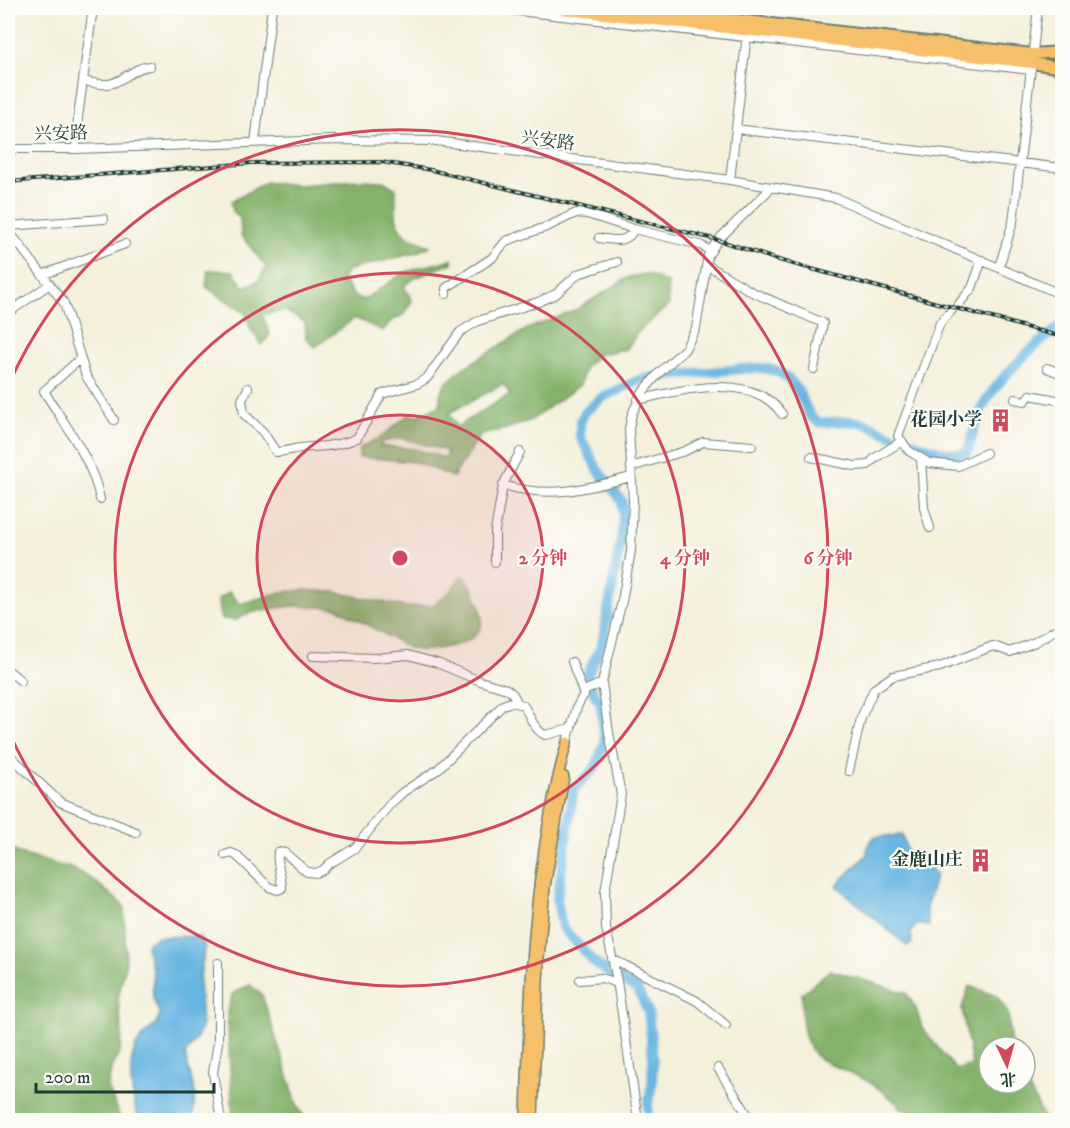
<svg xmlns="http://www.w3.org/2000/svg" width="1070" height="1128" font-family="'IM FELL DW Pica','Noto Serif SC',serif">
	<style>
		.forest { fill: #84b26a; stroke: #52784f; stroke-width: 1.5; fill-rule: evenodd }
		.water { fill: #68b6e2; stroke: #447a8b; stroke-width: 1.5 }
		.lines { fill: none; stroke-linecap: round; stroke-linejoin: round }
		.river { stroke: #68b6e2; stroke-width: 10 }
		.minor-casing { stroke: #6a7c6f; stroke-width: 10 }
		.major-casing { stroke: #6a7c6f; stroke-width: 12 }
		.highway-casing { stroke: #6a7c6f; stroke-width: 14 }
		.minor { stroke: #fff; stroke-width: 8 }
		.major { stroke: #f6c06b; stroke-width: 9 }
		.highway { stroke: #f6c06b; stroke-width: 10 }
		.rail-casing { stroke: #1f3d34; stroke-width: 4 }
		.rail { stroke: #fdfcf7; stroke-width: 1.5; stroke-dasharray: 4.5; stroke-linecap: butt }
		.ring { fill: none; stroke: #d1495b; stroke-width: 3 }
		.labels { text-anchor: middle; dominant-baseline: central; stroke-width: 4.5; stroke-linejoin: round; paint-order: stroke }
		.street-label { font-size: 18px; fill: #1f3d34; stroke: #fdfcf7 }
		.poi-label { font-size: 18px; font-weight: bold; fill: #1f3d34; stroke: #fdfcf7; text-anchor: end }
		.centre { fill: #d1495b; stroke: #fdfcf7; stroke-width: 3 }
		.ring-label { font-size: 18px; text-anchor: middle; font-weight: bold; fill: #d1495b; stroke: #fdfcf7; stroke-width: 4.5; stroke-linejoin: round; paint-order: stroke }
	</style>
	<rect width="100%" height="100%" fill="#fdfcf7"/>
	<filter id="ink" filterUnits="userSpaceOnUse"><feTurbulence type="fractalNoise" baseFrequency=".0167" numOctaves="2"/><feDisplacementMap in="SourceGraphic" scale="12" xChannelSelector="R" yChannelSelector="G"/><feConvolveMatrix kernelMatrix="1 2 1 2 8 2 1 2 1" color-interpolation-filters="sRGB"/></filter>
	<filter id="wash" filterUnits="userSpaceOnUse"><feTurbulence type="fractalNoise" baseFrequency=".008" numOctaves="4" result="noise"/><feDisplacementMap in="SourceGraphic" scale="24" xChannelSelector="R" yChannelSelector="G"/><feGaussianBlur stdDeviation="1.35" result="paint"/><feColorMatrix in="noise" values="0 0 0 0 0 0 0 0 0 0 0 0 0 0 0 0 0 1.4 0 .05"/><feComposite in="paint" operator="in"/></filter>
	<g filter="url(#wash)">
		<rect width="100%" height="100%" fill="#f4f0dc"/>
		<path class="forest" d="M357,180l26,1 13,8c-1,38 -2,44 34,57l-15,7 -67,17 -6,9 12,17 9,4 42,-28 47,-13v4l-37,15 -11,8 8,15 -8,13 -15,9 -6,8 -28,-13 -40,29 -9,-9 -1,-16 -19,-11 -24,3 8,20 -8,11 -11,-15 -6,-17 -39,-26 2,-17 25,1 11,16 14,-6 8,-14 -25,-32 -1,-17 -7,-7 -2,-9 35,-20 34,3z
			M647,274l21,9 1,22 -31,27 -11,17 -28,5 -14,13 -5,18 -49,35 -22,8 -28,7 -28,42 -38,-15 -56,-5v-9l21,-10 28,-23h11l21,-9v-11l6,-12 17,-15 64,-39 47,-18 55,-34zM503,384l7,10 -53,33 -8,-14zM402,438l45,13 -2,7 -30,-9 -35,-3 2,-4z
			M462,575c8,7 11,15 15,24 15,34 -5,44 -35,49 -11,2 -22,4 -33,0l-72,-40 -43,-2 -17,2 -28,5 -13,7 -15,-1 -3,-20 11,-7 11,12 41,-12 23,-2 32,2 70,15 27,-2 16,-12z
			M8,848c19,11 41,13 62,20 21,7 37,24 54,38l2,56 -8,37 4,35 -2,18 -9,16 -3,19 13,33h-113z
			M830,970l76,23 10,15 6,20 34,42 16,-5 -10,-57 7,-22 28,10 11,17 3,34h-22v36h36v-3l20,40h-129c-15,-13 -29,-27 -47,-38 -11,-7 -47,-19 -54,-27 -14,-16 -14,-42 -13,-62z
			M250,985l12,10 36,112 8,13h-73l-6,-108 6,-19z"/>
		<path class="water" d="M902,835l5,16 10,4 19,19 -10,33 3,19 -12,-2 -6,8 1,12 -5,2 -70,-60c9,-12 21,-20 30,-32v-6l7,-11z
			M197,936l4,2 4,9 -6,34 3,43 -3,10 -14,21 10,38 -2,26 -2,1h-53c-6,-25 -14,-59 3,-82 7,-9 18,-12 19,-25 -12,-20 -5,-24 -8,-43 -1,-8 -4,-16 -6,-24l2,-4 9,-5z"/>
		<g class="lines">
			<path class="river" d="M911,442c17,5 39,16 57,10 4,-14 7,-32 14,-44 17,-31 52,-62 80,-83
				M649,1120l-1,-16 4,-20 1,-26 -5,-47 -11,-22 -31,-18 -14,-11 -30,-33 -5,-27 17,-111 21,-21 10,-26 -5,-41 -4,-4 -8,-16v-8l14,-29 20,-112 1,-18 -1,-13 -24,-31 -18,-34v-14l5,-10 16,-14 42,-20 98,-9 22,-1 14,3 12,8 9,11 12,26 8,6c15,2 33,-4 48,2 9,3 17,9 27,12"/>
		</g>
	</g>
	<g filter="url(#ink)">
		<g class="lines">
			<defs>
				<path id="minor" d="M492,8l539,62
					M83,81c10,2 20,5 30,2 14,-5 22,-16 37,-17
					M736,129l326,39
					M255,142l17,-134
					M8,149h68l258,-9 102,1 294,39 106,18 226,97
					M76,149l2,-32 15,-109
					M730,180l17,-146
					M8,226l96,-7
					M8,230l56,73 22,73 28,44
					M599,238c14,2 29,6 35,-9
					M707,265l45,27 71,31 -9,46
					M999,267l14,-45 25,-214
					M42,275l83,-31
					M446,294v-6l46,-30 14,-17 43,-15 27,-13 11,1 47,15 66,16 11,6
					M959,304l13,-16 10,-28
					M952,310l-12,13 -42,113 11,15 20,12 29,3 28,-13
					M8,313l42,-29
					M80,359l-36,32c21,34 48,68 56,108
					M1047,368l15,6
					M248,388l-6,12 2,14 19,18 13,20c8,0 16,-3 24,-4 20,-2 38,-1 57,-10l25,-44 35,-10 10,-6 33,-46 18,-11 60,-19 18,-8 22,-20 39,-12
					M1015,399l10,2 5,-6 32,6
					M638,400c42,-10 115,-29 144,14
					M811,457l44,9 13,-1 7,-7 27,-17
					M921,458l3,50 6,20
					M631,467l54,-16 18,-9 49,4
					M503,485c46,14 83,4 128,-8
					M495,562v-31l8,-46 17,-33
					M313,656l62,2 33,-3 29,8 43,18 27,8 6,5 4,8
					M572,662l12,33
					M8,670l13,11
					M567,742l10,-35 9,-17 16,-7
					M8,754l52,48 76,30
					M849,771l12,-53 13,-29 19,-13 47,-9 53,-21 17,6 25,-10 27,-16
					M225,855l6,-2 5,2 33,32 9,3 4,-2c0,-12 -6,-23 -4,-36l7,1 22,19 9,1 7,-3 6,-6 26,-16 35,-44 13,-12 34,-22 66,-65 8,-3 12,3c7,10 10,24 22,30l26,-6
					M612,959l85,42 29,24
					M218,963v79l-5,31 8,47
					M580,980l22,-2 15,5
					M718,1068l33,52
					M638,1120l-21,-139 -11,-53 -1,-36 16,-98 -12,-61 -7,-50 20,-82 9,-50 2,-50 -4,-72 3,-15 10,-21 17,-20 26,-24 11,-21 12,-73 10,-15 54,-53"/>
				<path id="major" d="M526,1120c3,-126 6,-255 41,-378
					M533,1120l6,-162 6,-71 19,-110"/>
				<path id="highway" d="M551,8l481,55 30,5
					M634,8l398,46 30,-2"/>
			</defs>
			<use href="#minor" class="minor-casing"/>
			<use href="#major" class="major-casing"/>
			<use href="#highway" class="highway-casing"/>
			<use href="#minor" class="minor"/>
			<use href="#major" class="major"/>
			<use href="#highway" class="highway"/>
			<defs>
				<path id="rail" d="M8,182l244,-19 129,-1 50,8 287,70 57,19 287,78"/>
			</defs>
			<use href="#rail" class="rail-casing"/>
			<use href="#rail" class="rail"/>
		</g>
	</g>
	<circle cx="400" cy="558" r="143" fill="#d1495b" fill-opacity=".12"/>
	<g class="ring">
		<circle cx="400" cy="558" r="143"/>
		<circle cx="400" cy="558" r="285"/>
		<path d="M9 384A428 428 0 1 1 9 732"/>
	</g>
	<defs>
		<symbol id="building-bare" viewBox="-9 -9 18 18"><path d="M-4-6H4V6H1V3H-1V6H-4ZM-2.5-4.3h1.7v1.8h-1.7ZM.8-4.3h1.7v1.8H.8ZM-2.5-1h1.7V.8h-1.7ZM.8-1h1.7V.8H.8Z" fill="#d1495b" stroke="#fdfcf7" stroke-width="2.5" paint-order="stroke"/></symbol>
	</defs>
	<g fill-rule="evenodd">
		<use href="#building-bare" x="984" y="404" width="33" height="33"/>
		<use href="#building-bare" x="964" y="844" width="33" height="33"/>
	</g>
	<g class="labels">
		<g class="street-label">
			<text transform="translate(61 134) rotate(-1)">兴安路</text>
			<text transform="translate(548 141) rotate(8)">兴安路</text>
		</g>
		<g class="poi-label">
			<text x="982" y="420">花园小学</text>
			<text x="963" y="860">金鹿山庄</text>
		</g>
	</g>
	<circle cx="400" cy="558" r="9" class="centre"/>
	<g class="ring-label">
		<text x="543" y="564">2 分钟</text>
		<text x="685" y="564">4 分钟</text>
		<text x="828" y="564">6 分钟</text>
	</g>
	<rect width="1070" height="1128" fill="none" stroke="#fdfcf7" stroke-width="30"/>
	<g transform="translate(1007 1065) rotate(175)"><circle r="28" fill="#fdfcf7" stroke="#a4b0a9" stroke-width="1.5"/>
	<path d="M0-4.5L10 22L0 15L-10 22Z" fill="#d1495b"/>
	<text y="-9" font-size="16" font-weight="bold" text-anchor="middle" fill="#1f3d34">北</text>
	</g>
	<path d="M36 1083v9h178v-9" fill="none" stroke="#1f3d34" stroke-width="3"/>
	<text x="45" y="1083" font-size="18" fill="#1f3d34" stroke="#fdfcf7" stroke-width="4.5" paint-order="stroke">200 m</text>
</svg>
